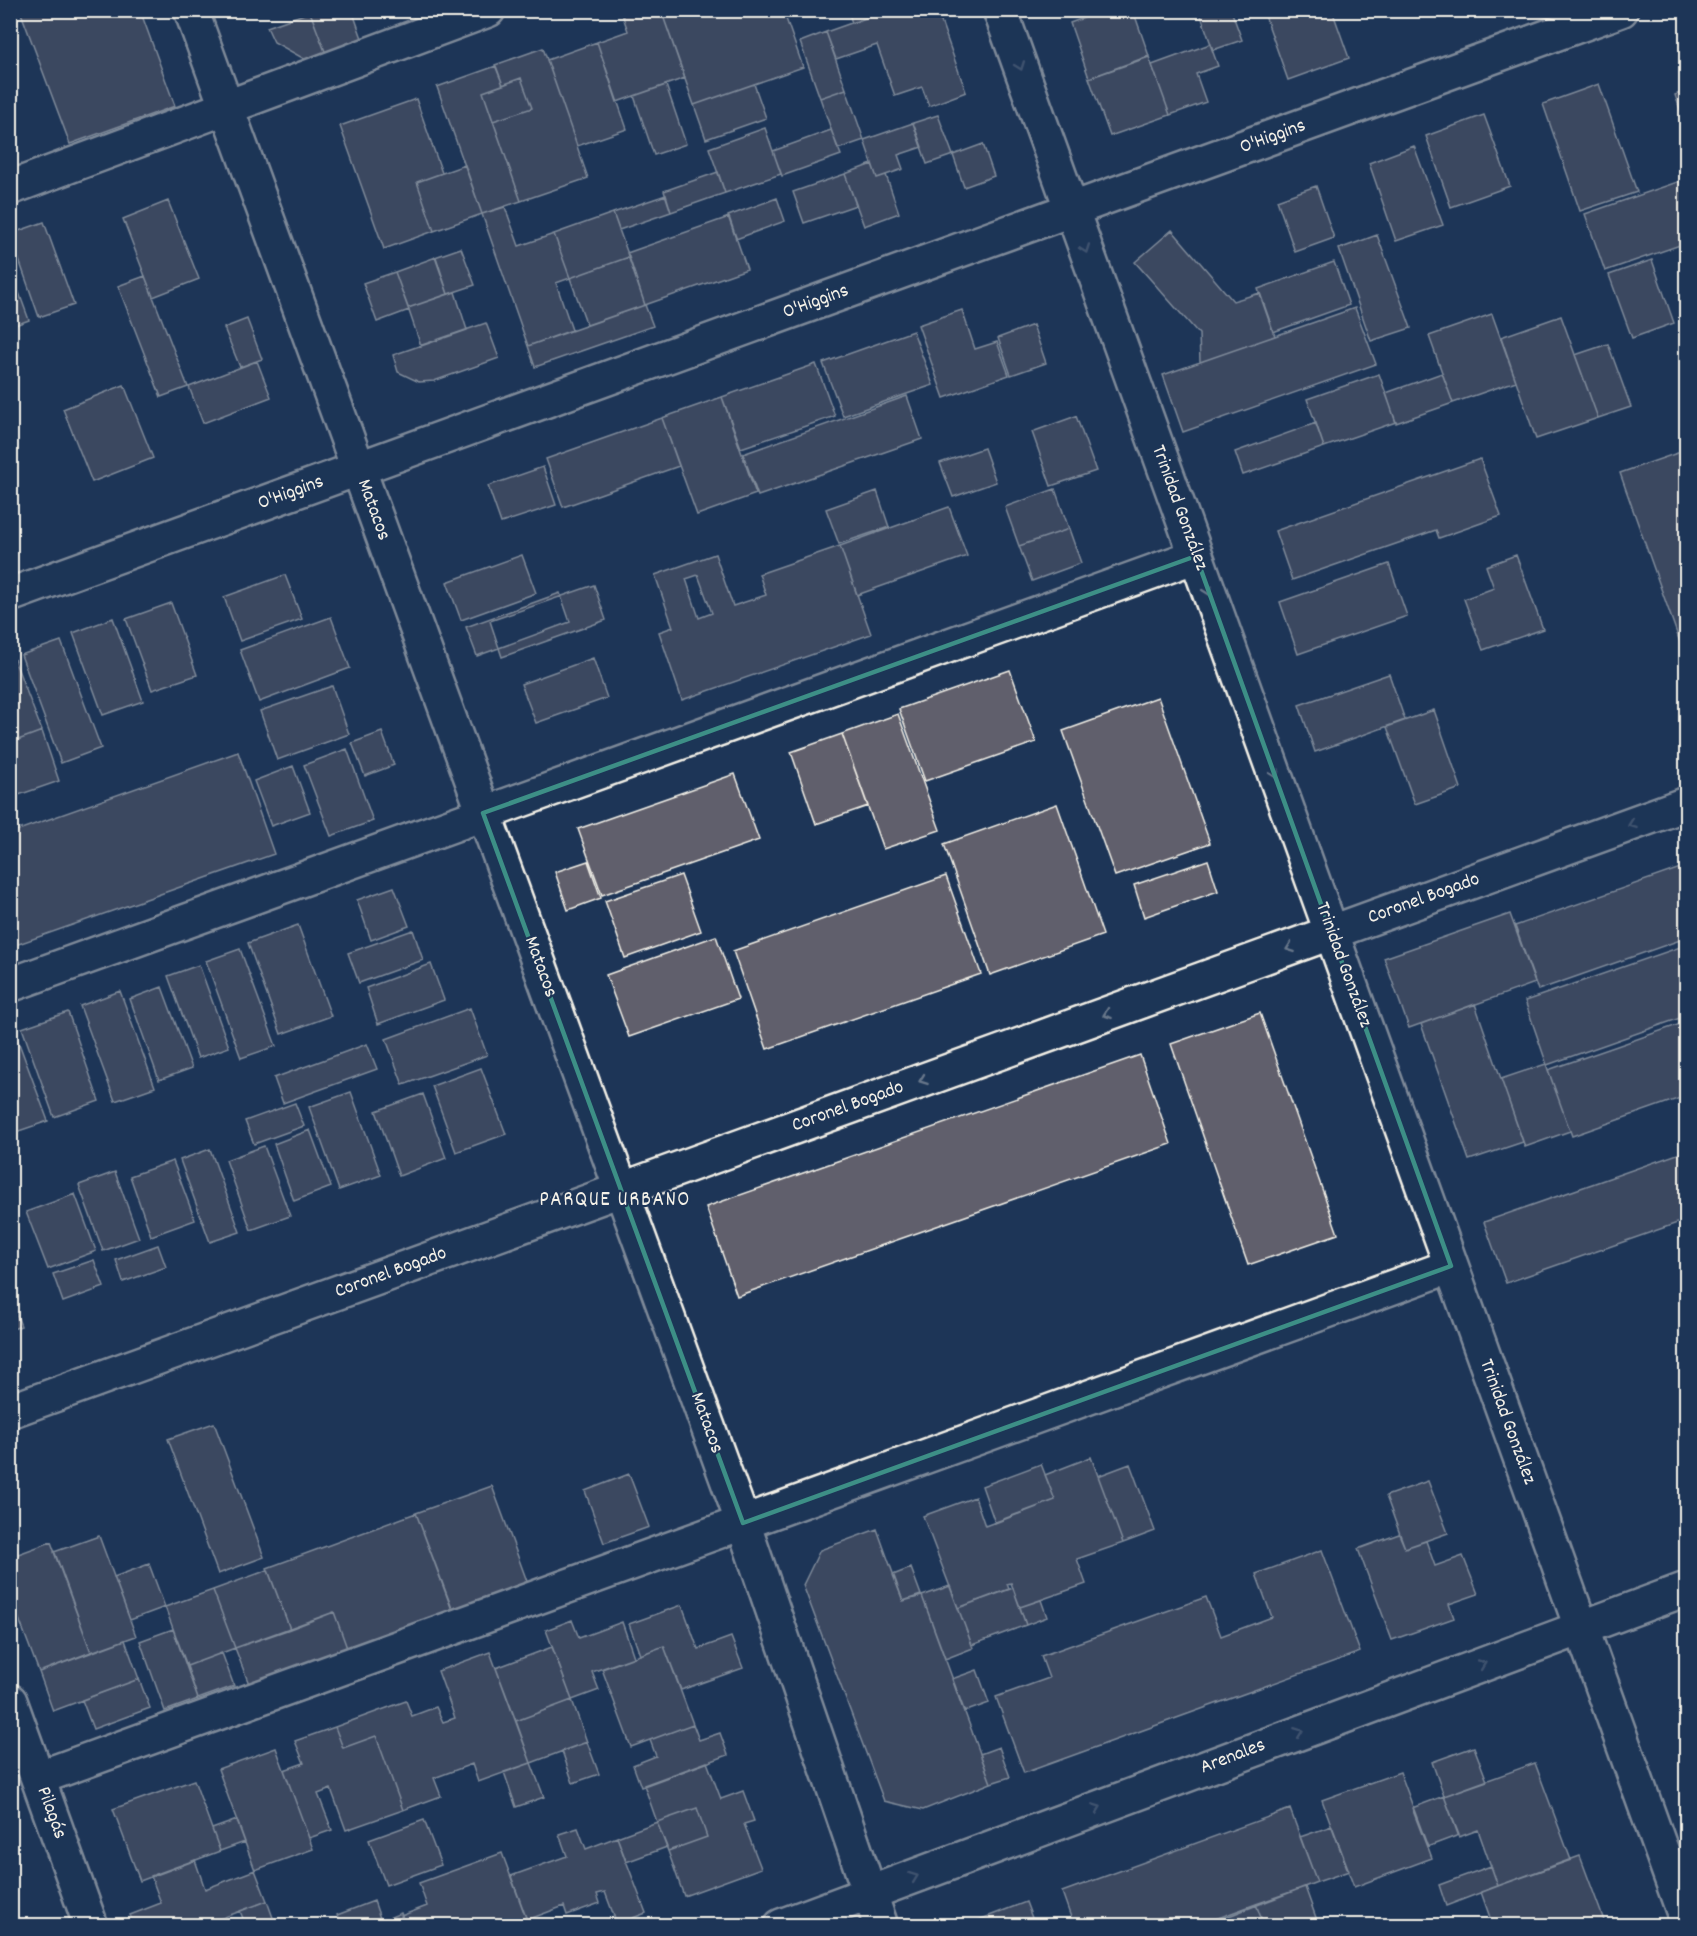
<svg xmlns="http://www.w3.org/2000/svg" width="1697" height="1936" font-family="Dekko,sans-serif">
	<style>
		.building { fill: #615f6c; stroke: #f4f1e8; stroke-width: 1.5; fill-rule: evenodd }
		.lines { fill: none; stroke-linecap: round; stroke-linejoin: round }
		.minor-casing { stroke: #f4f1e8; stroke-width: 38 }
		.minor { stroke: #1d3557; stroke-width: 33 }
		.oneway { stroke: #68778a }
		.marked { fill: none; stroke: #3d8f86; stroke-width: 4.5; stroke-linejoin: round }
		.labels { text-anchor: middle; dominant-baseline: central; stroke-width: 4.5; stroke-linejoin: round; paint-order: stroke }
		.street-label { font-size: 20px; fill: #f4f1e8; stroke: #1d3557 }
		.neighbourhood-label { font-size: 21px; letter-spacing: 1.5px; fill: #f4f1e8; stroke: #1d3557 }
	</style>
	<rect width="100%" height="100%" fill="#1d3557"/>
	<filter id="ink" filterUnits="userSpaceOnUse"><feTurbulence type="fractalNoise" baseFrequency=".0167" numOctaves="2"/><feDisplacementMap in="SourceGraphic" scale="12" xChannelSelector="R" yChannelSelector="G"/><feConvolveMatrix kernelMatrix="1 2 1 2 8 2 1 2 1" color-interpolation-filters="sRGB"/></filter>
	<g filter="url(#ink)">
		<path class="building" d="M26,10h114l35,96 -105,38 -49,-131z
			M314,10h38l12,34 -38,10 -16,-42z
			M411,10h29l-26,9z
			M661,10l24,68 -68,24 -20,-60 31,-11 -7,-20z
			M661,10h122l20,57 -109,38z
			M848,10h40l-36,13z
			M888,10h49l29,82 -37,14 -7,-19 -27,9 -18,-51 -41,14 -10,-27z
			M1105,10h28l16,46 -60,22 -19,-55z
			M1199,10h32l11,30 -29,10z
			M1263,10h69l17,48 -61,22z
			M310,12l16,42 -20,6 -32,-18 -7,-15z
			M826,32l20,57 -26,9 -20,-56z
			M597,42l30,87 -50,17 -30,-86z
			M1210,44l8,22 -22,8 10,28 -36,13 -18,-50z
			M543,48l45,130 -67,23 -28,-80 39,-13 -11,-30 -18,7 -8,-20z
			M1149,57l21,58 -60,21 -21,-58z
			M496,66l7,19 -20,7 38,109 -39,13 -45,-127z
			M521,78l11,30 -39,13 -10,-29z
			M754,84l12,34 -60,21 -12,-34z
			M1599,84l38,108 -57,19 -37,-107z
			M666,85l20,59 -32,11 -20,-59z
			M846,89l18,51 -26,9 -18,-51z
			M1686,91v35l-11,-31z
			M416,99l26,74 -25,9 17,49 -50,18 -44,-123z
			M938,115l15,40 -26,9 -14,-41z
			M1484,115l26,71 -59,21 -25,-71z
			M913,123l9,24 -24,8 5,14 -26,9 -13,-38z
			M765,128l16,46 -56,19 -16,-45z
			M831,130l10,25 -59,21 -9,-25z
			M983,144l11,32 -30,11 -11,-32z
			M1414,146l29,79 -47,16 -27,-78z
			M872,164l5,14 9,-3 13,38 -35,13 -19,-52z
			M465,165l17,49 -48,17 -17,-49z
			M718,172l7,21 -54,19 -7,-21z
			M845,174l11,31 -52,18 -11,-31z
			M1686,179v64l-81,28 -20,-57z
			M1316,186l18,52 -39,14 -18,-52z
			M666,195l5,17 -52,18 -6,-17z
			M777,198l8,23 -49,18 -8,-23z
			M168,201l31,78 -46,18 -30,-78z
			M505,207l14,39 35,-12 16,44 -14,5 16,47 -44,16 -46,-132z
			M613,213l16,44 -59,21 -16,-44z
			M729,217l18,52 -102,36 -18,-52z
			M44,222l30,83 -35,12 -29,-83z
			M1172,230l61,71 27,-8 15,43 -75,26 -1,-28 -64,-72z
			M1377,235l34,93 -40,13 -32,-92z
			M461,248l14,37 -27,9 -13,-37z
			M436,257l12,37 -40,14 -13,-36z
			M629,257l16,48 -58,20 -17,-47z
			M1652,260l22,63 -42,15 -23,-63z
			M1334,262l15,43 -76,27 -15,-43z
			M10,268l19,52 -19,7z
			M395,272l14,38 -32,12 -14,-39z
			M145,276l43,111 -27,10 -43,-111z
			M455,292l12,38 -46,16 -13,-38z
			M645,305l8,21 -118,41 -7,-21z
			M1355,308l21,56 -193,68 -20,-57z
			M962,310l13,39 22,-7 12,33 -65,23 -26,-73z
			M1492,314l24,67 -63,22 -24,-67z
			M1561,316l37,102 -62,21 -35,-102z
			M247,319l15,40 -22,8 -16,-39z
			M486,323l13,35 -65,23 -15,1 -21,-10 -5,-17z
			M1033,325l13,38 -35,12 -13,-37z
			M913,331l20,54 -90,31 -20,-53z
			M1608,344l23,63 -33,11 -23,-63z
			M257,361l14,36 -68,26 -14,-36z
			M816,364l19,52 -94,32 -19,-51z
			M1442,373l11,30 -57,20 -10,-30z
			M1379,374l17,48 -72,25 -17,-48z
			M124,385l29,73 -61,24 -29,-73z
			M907,396l15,43 -164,57 -15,-42z
			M722,397l34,97 -59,21 -35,-97z
			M1076,416l20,55 -45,15 -19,-54z
			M662,418l17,48 -116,41 -17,-48z
			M1316,423l8,24 -81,28 -8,-23z
			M984,448l12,34 -43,15 -13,-34z
			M1686,450v209l-66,-186z
			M1480,459l21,57 -62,22 -3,-8 -144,50 -17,-49z
			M543,467l13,38 -55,18 -13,-37z
			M1055,489l14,40 -50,17 -14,-39z
			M877,491l12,36 -50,17 -13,-35z
			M949,507l18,49 -110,39 -17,-49z
			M1069,529l12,34 -49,18 -13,-35z
			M840,546l31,88 -189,66 -23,-68 14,-5 -18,-52 60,-21 18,52 33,-11 -7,-21zM698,575l14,38 -13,5 -13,-39z
			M522,555l14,38 -75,27 -14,-38z
			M1516,555l27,74 -60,21 -19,-51 30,-11 -8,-22z
			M1389,564l18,52 -109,38 -18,-52z
			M285,575l17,44 -62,22 -16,-44z
			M594,585l12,35 -104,37 -12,-36z
			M560,593l10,29 -93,34 -11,-29z
			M171,603l26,72 -45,15 -26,-71z
			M331,617l19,51 -91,34 -19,-52z
			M113,618l30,83 -40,14 -30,-82z
			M61,641l40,107 -40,15 -40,-108z
			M10,649l32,82 -32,12z
			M593,658l14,40 -71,25 -15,-39z
			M1010,670l26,72 -111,39 -26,-72z
			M1389,674l16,46 -90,32 -16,-47z
			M332,686l17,48 -72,26 -17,-49z
			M1158,697l52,146 -95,33 -52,-145z
			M1434,710l27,78 -46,16 -28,-77z
			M898,714l42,116 -57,19 -41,-115z
			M42,731l17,50 -49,17v-55z
			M382,732l12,33 -29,11 -13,-33z
			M842,734l26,72 -52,18 -25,-72z
			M347,749l26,72 -42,15 -27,-71z
			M238,752l36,102 -264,93v-114z
			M293,766l17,46 -39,14 -17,-45z
			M735,774l24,66 -157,55 -24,-66z
			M1057,804l46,131 -113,40 -46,-131z
			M1208,860l10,31 -74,26 -10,-32z
			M588,861l13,37 -33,12 -13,-38z
			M1686,866v72l-148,52 -23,-64z
			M681,875l20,56 -76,27 -20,-57z
			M946,876l35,98 -214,75 -34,-98z
			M394,887l15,39 -38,14 -14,-40z
			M1510,914l25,69 -126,45 -25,-70z
			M298,925l33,91 -50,18 -33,-91z
			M413,930l10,30 -64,23 -11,-30z
			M716,936l22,63 -109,38 -23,-62z
			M1686,945v71l-139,49 -22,-64z
			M240,949l36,97 -35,12 -35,-97z
			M431,964l13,36 -66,24 -12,-36z
			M199,965l30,82 -31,11 -30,-82z
			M162,987l30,81 -33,12 -29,-81z
			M120,991l35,96 -40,14 -35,-95z
			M1475,1004l48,138 -54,18 -48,-136z
			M470,1008l17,47 -84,30 -17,-46z
			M68,1012l31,89 -45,16 -32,-89z
			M1260,1013l78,221 -90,31 -77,-221z
			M1686,1022v74l-114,40 -24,-66z
			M14,1030l34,91 -38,13v-103z
			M367,1044l10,25 -94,34 -9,-25z
			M1140,1055l31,89 -434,152 -31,-89z
			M1546,1064l24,67 -45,16 -24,-68z
			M481,1068l25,66 -50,18 -24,-66z
			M351,1092l30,83 -42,15 -30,-83z
			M423,1094l23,64 -47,18 -23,-65z
			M295,1103l9,23 -50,18 -9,-23z
			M310,1130l21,57 -37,14 -20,-57z
			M264,1146l26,70 -39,14 -25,-70z
			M210,1149l30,83 -30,10 -30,-82z
			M1686,1151v69l-180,63 -22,-61z
			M173,1161l22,59 -44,16 -21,-60z
			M115,1172l24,66 -36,13 -24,-66z
			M75,1194l21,57 -48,18 -22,-57z
			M158,1245l8,22 -43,15 -7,-22z
			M94,1260l10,27 -41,15 -10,-28z
			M10,1297l11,29 -11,4z
			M214,1423l50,134 -46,17 -50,-135z
			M1091,1457l32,86 -46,16 9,25 -66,23 -9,-24 -4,1 2,5 -51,19 -35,-92 52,-19 10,29 70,-26 -10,-25z
			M1041,1464l14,36 -60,23 -13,-37z
			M1130,1464l25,67 -32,12 -25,-67z
			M629,1474l20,53 -45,16 -19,-52z
			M1428,1481l20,52 -43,15 -19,-52z
			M492,1486l36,98 -75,27 -37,-98z
			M416,1513l36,97 -105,38 -13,-36 -44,17 -23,-61z
			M877,1529l26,72 19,-5 69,187 -68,27 -39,-9 -81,-216 17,-35z
			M1399,1534l6,14 21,-7 9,25 28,-10 15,38 -29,10 5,14 -62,22 -34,-91z
			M99,1536l37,100 -45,16 -37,-100z
			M51,1542l40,110 -52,20 -29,-77v-38z
			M1322,1550l38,102 -336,121 -28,-76 53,-19 -8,-22 165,-59 15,39 51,-19 -16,-43z
			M149,1564l16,43 -35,13 -16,-43z
			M911,1568l10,27 -18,6 -10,-26z
			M268,1570l22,59 -55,19 -22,-58z
			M950,1586l23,62 -28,11 -23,-63z
			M1013,1588l13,37 -54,20 -14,-37z
			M213,1590l22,58 -48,18 -22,-59z
			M1041,1600l6,17 -21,8 -6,-18z
			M682,1605l16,44 33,-12 12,31 -62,22 -17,-44 -24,9 -11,-31z
			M334,1612l13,36 -98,36 -14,-36z
			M572,1620l7,18 43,-16 12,35 -42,15 7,18 -27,10 -26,-70z
			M173,1629l25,70 -33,12 -25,-70z
			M125,1640l14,39 -86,32 -14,-39z
			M664,1646l29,78 -62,23 -29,-78z
			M552,1647l20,53 -56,21 -20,-53z
			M490,1652l41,111 -53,19 -6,-18 -38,14 7,18 -38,14 -27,-74 -33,12 -8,-21 71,-26 6,15 24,-9 7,15 12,-4 -17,-47z
			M222,1653l12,33 -36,13 -11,-33z
			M977,1670l12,33 -25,9 -12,-33z
			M139,1679l11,29 -57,21 -11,-29z
			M572,1700l15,42 -56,21 -15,-42z
			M693,1724l6,16 21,-7 8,22 -87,32 -8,-22 23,-9 -6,-16z
			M335,1727l8,21 33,-12 27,74 -57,20 -15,-41 -13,5 14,36 -23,8 -25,-68 20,-7 -9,-22z
			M587,1742l12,32 -26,9 -11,-32z
			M999,1747l11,30 -19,6 -11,-29z
			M1474,1747l13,34 -43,15 -12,-34z
			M276,1748l37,101 -58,21 -37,-101z
			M707,1762l14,37 22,-8 11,30 -10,3 17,44 -77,28 -16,-45 39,-14 -10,-29 -40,14 -13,-37z
			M531,1763l13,34 -28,10 -12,-35z
			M1535,1763l36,97 -73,26 -20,-56 -19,7 -15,-41z
			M1400,1772l32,86 -78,29 -32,-87z
			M194,1780l26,71 -80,30 -27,-72z
			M1444,1796l15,39 -32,12 -15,-39z
			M697,1808l10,29 -39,14 -11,-29z
			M1290,1809l27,73 -114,44h-129l-12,-34z
			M237,1820l8,22 -25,9 -8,-22z
			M424,1820l17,45 -55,20 -17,-45z
			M657,1822l10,25 -41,15 -9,-25z
			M1332,1826l17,45 -32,11 -17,-45z
			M578,1828l8,21 31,-12 29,76 -29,11 -12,-32 -8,2 3,9 -33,12 -3,-9 -37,14 -16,-44 56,-20 -8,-22z
			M502,1853l27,73h-124l-4,-10 26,-10 -8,-23z
			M1580,1856l26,70h-113l-12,-34z
			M195,1860l10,29 50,-19 12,31 -50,19 2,6h-85l-4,-11 31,-12 -10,-27z
			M1491,1866l7,20 -52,20 -7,-21z
			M1305,1887l14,39h-55l-8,-22z
			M267,1901l9,25h-30l-6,-15z
			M374,1901l7,20 20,-8 4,13h-64l-4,-11z
			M1026,1902l9,24h-72z
			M1256,1904l8,22h-61l-1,-2z"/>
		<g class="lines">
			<defs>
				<path id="minor" d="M191,10l552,1513 138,403
					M1000,10l686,1909
					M10,188l478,-178
					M10,595l1611,-585
					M10,985l1186,-429
					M10,1411l1676,-607
					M10,1701l81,225
					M38,1778l1413,-512
					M781,1926l905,-337"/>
			</defs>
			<use href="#minor" class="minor-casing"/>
			<use href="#minor" class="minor"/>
		</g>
		<defs><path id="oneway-chevron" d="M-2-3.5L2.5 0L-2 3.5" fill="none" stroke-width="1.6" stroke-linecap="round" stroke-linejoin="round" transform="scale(1.5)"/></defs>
		<g class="oneway">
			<use href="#oneway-chevron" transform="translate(1020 66) rotate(70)"/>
			<use href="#oneway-chevron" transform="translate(1085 249) rotate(70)"/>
			<use href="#oneway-chevron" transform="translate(1208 591) rotate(70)"/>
			<use href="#oneway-chevron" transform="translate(1275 774) rotate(70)"/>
			<use href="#oneway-chevron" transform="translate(1632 824) rotate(160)"/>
			<use href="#oneway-chevron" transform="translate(1290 948) rotate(160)"/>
			<use href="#oneway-chevron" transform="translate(1107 1014) rotate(160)"/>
			<use href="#oneway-chevron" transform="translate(923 1080) rotate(160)"/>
			<use href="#oneway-chevron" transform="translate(1482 1664) rotate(-21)"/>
			<use href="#oneway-chevron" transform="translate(1299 1732) rotate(-21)"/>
			<use href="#oneway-chevron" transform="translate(1097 1808) rotate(-21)"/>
			<use href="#oneway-chevron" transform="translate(914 1877) rotate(-21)"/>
		</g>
	</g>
	<path d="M0 0H1697V1936H0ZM1196,556l255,710 -708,257 -260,-710z" fill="#1d3557" fill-opacity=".55" fill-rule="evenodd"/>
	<path class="marked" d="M1196,556l255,710 -708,257 -260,-710z"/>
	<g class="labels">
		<g class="street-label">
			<text transform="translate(1273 137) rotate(-20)">O'Higgins</text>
			<text transform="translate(816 302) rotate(-20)">O'Higgins</text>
			<text transform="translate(291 493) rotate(-20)">O'Higgins</text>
			<text transform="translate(1179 508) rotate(70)">Trinidad González</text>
			<text transform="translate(373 510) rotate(70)">Matacos</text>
			<text transform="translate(1424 899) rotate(-20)">Coronel Bogado</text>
			<text transform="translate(1343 965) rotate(70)">Trinidad González</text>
			<text transform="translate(540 967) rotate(70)">Matacos</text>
			<text transform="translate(848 1107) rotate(-20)">Coronel Bogado</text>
			<text transform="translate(391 1273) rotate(-20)">Coronel Bogado</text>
			<text transform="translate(1507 1422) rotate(70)">Trinidad González</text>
			<text transform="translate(706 1423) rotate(70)">Matacos</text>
			<text transform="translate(1233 1757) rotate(-21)">Arenales</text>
			<text transform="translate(51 1813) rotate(70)">Pilagás</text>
		</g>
		<g class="neighbourhood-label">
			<text x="615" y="1201">PARQUE URBANO</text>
		</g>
	</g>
	<rect width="1697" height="1936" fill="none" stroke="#1d3557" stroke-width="36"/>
	<rect x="18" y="18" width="1661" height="1900" fill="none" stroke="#f4f1e8" stroke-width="2" filter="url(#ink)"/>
</svg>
